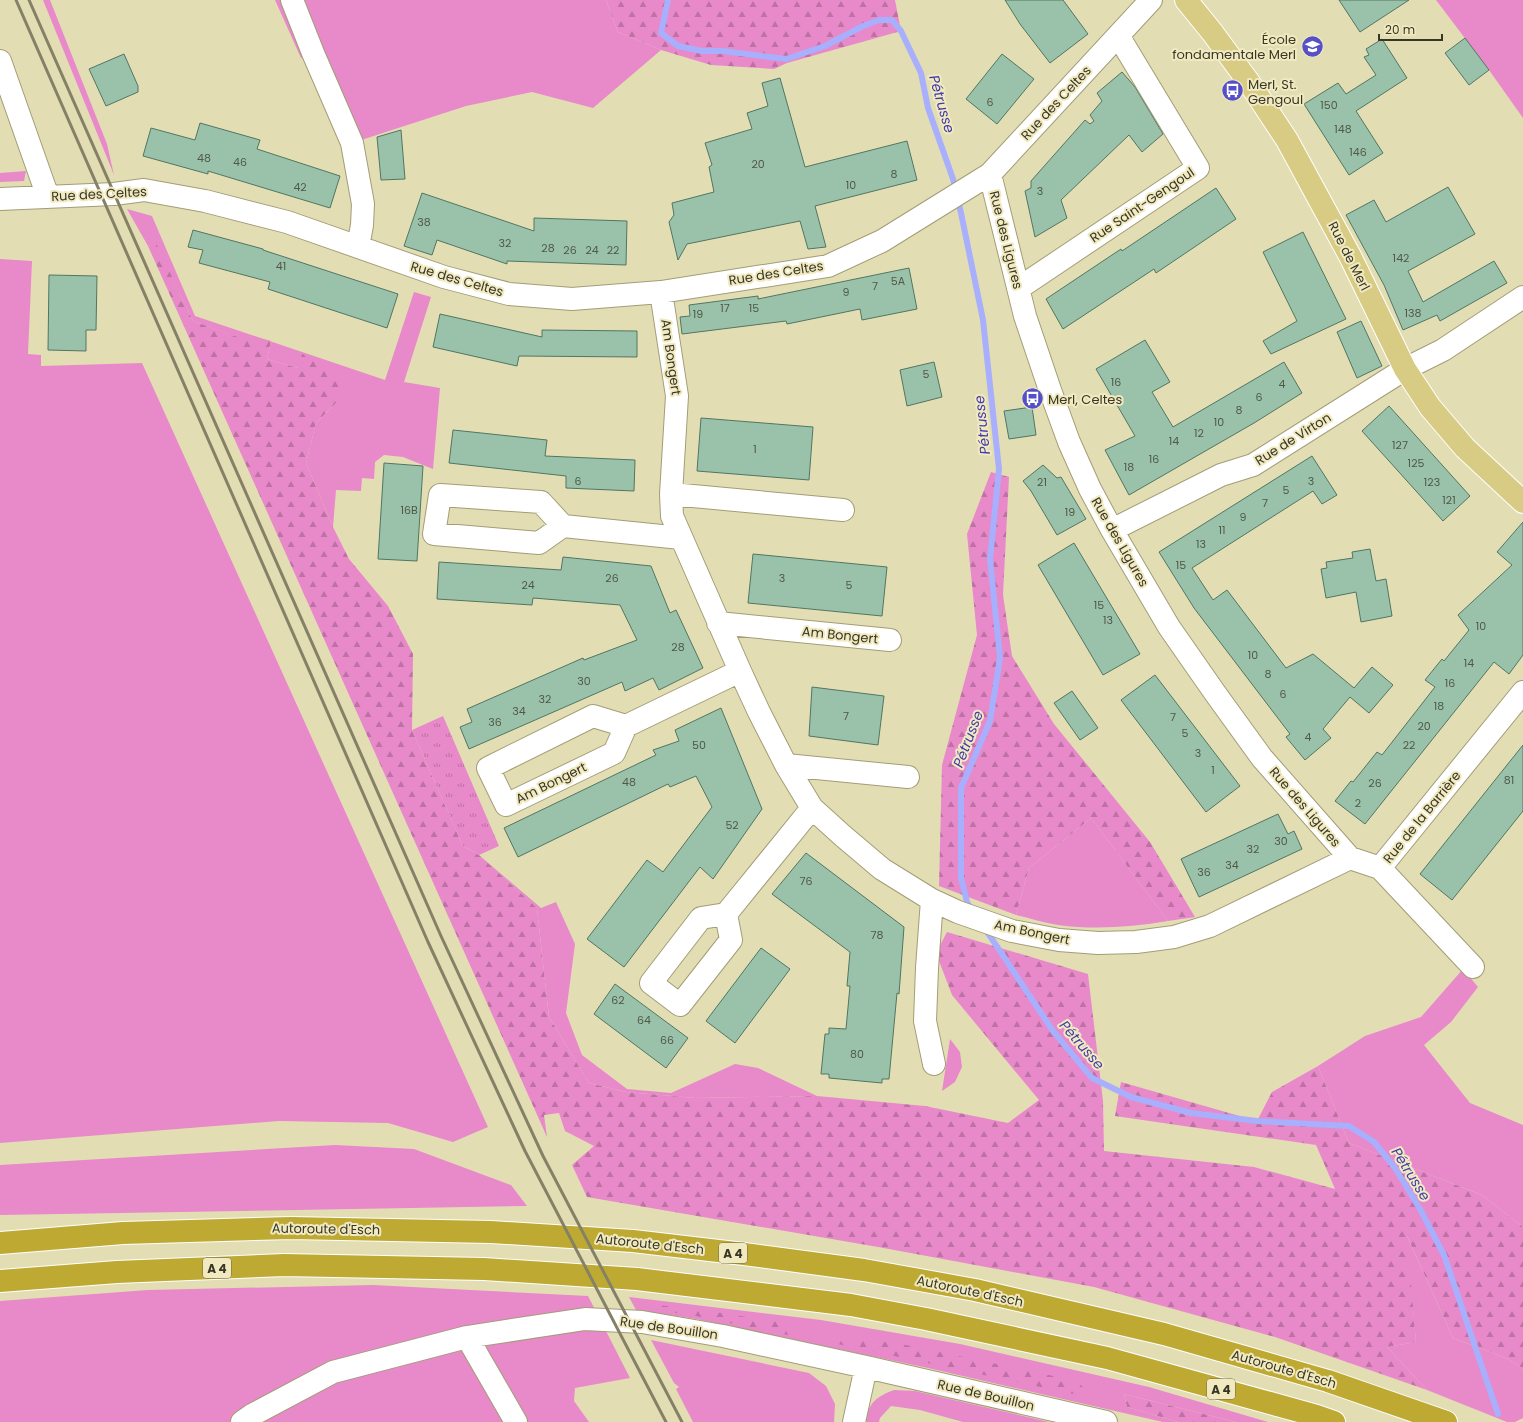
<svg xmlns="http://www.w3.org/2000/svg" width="1523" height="1422" font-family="Poppins,sans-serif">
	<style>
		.grass { fill: #e889ca }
		.forest { fill: url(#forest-firs) }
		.park { fill: url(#park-tufts) }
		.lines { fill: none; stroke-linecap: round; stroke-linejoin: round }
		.stream { stroke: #a8affd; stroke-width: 6 }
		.building { fill: #9ac2ab; stroke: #507661 }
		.minor-casing { stroke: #a39d76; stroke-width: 24 }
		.major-casing { stroke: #fff; stroke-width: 24 }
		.highway-casing { stroke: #fff; stroke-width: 24 }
		.minor { stroke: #fff; stroke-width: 22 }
		.major { stroke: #d8cc84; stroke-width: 22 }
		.highway { stroke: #beaa32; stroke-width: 22 }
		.rail { stroke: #858166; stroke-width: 3 }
		.labels { text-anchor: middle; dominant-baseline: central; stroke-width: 4; stroke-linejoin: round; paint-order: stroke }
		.number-label { font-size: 11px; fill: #505946 }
		.shield { fill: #f1eac1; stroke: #706c54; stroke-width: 1 }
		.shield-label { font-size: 12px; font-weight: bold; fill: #383625 }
		.poi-label { font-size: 13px; fill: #383625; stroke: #f1eac1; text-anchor: start }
		.street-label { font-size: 13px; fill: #383625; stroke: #f1eac1 }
		.water-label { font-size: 14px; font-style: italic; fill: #423aa8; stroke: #f1eac1 }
	</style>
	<defs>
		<pattern id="forest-firs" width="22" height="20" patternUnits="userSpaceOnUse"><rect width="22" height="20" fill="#e889ca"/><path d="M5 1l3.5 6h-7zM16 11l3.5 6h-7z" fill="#bd71a4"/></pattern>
		<pattern id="park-tufts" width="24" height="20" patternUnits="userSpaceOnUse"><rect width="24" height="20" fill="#e889ca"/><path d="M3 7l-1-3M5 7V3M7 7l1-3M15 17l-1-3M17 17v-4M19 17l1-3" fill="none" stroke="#bd71a4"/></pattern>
	</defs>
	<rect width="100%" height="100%" fill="#e3ddb4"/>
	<path class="grass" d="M43,0h7l57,144 7,31z
		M275,0h331l12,32 43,18 -68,58 -61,-16 -66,14 -114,37 -40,-89 -11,4z
		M1436,0h87v118l-34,-48z
		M26,171l-2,10 -24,1v-9z
		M127,209l25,7 43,100 190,64 29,-88 17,5 -27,85 36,6 -7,81 -30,-12 -19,-2 -9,7 -1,17 -12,-1 -1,13 -25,-1 -3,37 -27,-64 10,-40 20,-20 -38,-35 -31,-9 4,-18h-24l-54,-20 -37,-77 -8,2z
		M0,259l32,2 -4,93 13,1v11l101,-3 346,764 -35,15 -65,-19 -109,-2 -279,22z
		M1091,818l77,103c-36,6 -73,9 -110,4 -14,-2 -28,-7 -42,-10l13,-47z
		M479,855l62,53 15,-6 19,42 -9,69 16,42 45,34 44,4 64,-29 23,4 59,28 -122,2 -69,-6 -37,-9 -40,-66 -12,-109z
		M1463,969l15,18 -27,35 -27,23 46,58 53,22v102l-41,-32 -133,-52 -31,-77 47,-30 56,-19z
		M950,1039l10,13 2,15 -7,15 -13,9z
		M335,1145l79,4 97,36 16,21 -527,9v-50z
		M1406,1234l47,104 55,21 15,10v49l-8,4h-8l-80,-32 -40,-43 29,-5z
		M373,1285l215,11 42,82 -55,10 -1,13 15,21h-589v-121l148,-11z
		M629,1297l192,23 139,24 189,43 119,35h-32l-112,-28 3,13 51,15h-15l-235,-54 -232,-49 -60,-9z
		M651,1340l158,33 17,13 9,18 -1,18h-141l-17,-33 3,-2 -5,-4z
		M894,1390l21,1 134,31h-86l-43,-12 -29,-4 -11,12 -1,4h-14c4,-20 11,-25 29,-32z"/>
	<path class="forest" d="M606,0h289l6,31 -114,32 -13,6 -63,-4 -50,-15 -43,-18z
		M156,243l37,78 53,19 2,-5 23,6 -4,18 31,9 4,-14 19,7 19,27 -4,15 -20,20 -10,40 27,64 16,32 39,47 25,48 -1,76 51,116 16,9 58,53 12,109 40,66 37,9 69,6 122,-2 108,10 83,17 31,-23 -87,-105 -16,-42 11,-21 141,42 15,127 1,50 150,16 81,22 -19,-44 -201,-29 6,-34 136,39 15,-29 46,-26 31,77 133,52 41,32v142l-15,-10 -55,-21 -46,-102 9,106 -29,5 40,43 -152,-53 -181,-50 -216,-40 -291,-50 -15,-32 22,-19 -29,-15 -6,-18 -15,2 3,22 -399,-891z
		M991,472l18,5 -6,118 9,61 42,68 96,118 45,75 -27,4 -77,-103 -62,50 -13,47 -77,-29 3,-121 35,-130 -10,-101z
		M656,1305l40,4 89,14 8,7 -5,5 -92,-19 -39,-6z
		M834,1336l67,8 176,37 8,8 -11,5 -241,-51z
		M1124,1394l112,28h-58l-51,-15z"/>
	<path class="park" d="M443,716l56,130 -20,9 -16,-9 -51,-116z"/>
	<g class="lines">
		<path class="stream" d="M668,0l-7,33 17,13 24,5h21l63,8 39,-13 38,-20 16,-6h13l9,11 20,42 7,35 25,71 8,34 22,107 16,149 -9,90 10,99 -10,63 -29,67v90l6,24 5,8
			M984,927l69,104 39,47 39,19 60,16 66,8 92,5 25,16 21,26 25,41 24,46 54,159"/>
	</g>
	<path class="building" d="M1005,0h58l25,34 -38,29 -30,-39z
		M1339,0h70l-49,32z
		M1465,38l24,32 -20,15 -24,-32z
		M1382,39l25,39 -51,33 27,42 -34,22 -45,-71 34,-21 8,11 30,-19 -12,-18 5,-2 -3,-6z
		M124,54l14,32v6l-32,14 -17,-37z
		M1002,54l32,25 -37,45 -31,-25z
		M1122,72l13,15 28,47 -21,18 -13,-17 -68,65 6,18 -32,19 -10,-46 6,-3v-7l54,-61 5,4 4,-3 -4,-6 12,-14 -5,-8z
		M780,78l25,89 102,-26 10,39 -102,26 11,41 -18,2 -8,-28 -113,23 -9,16 -9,-38 5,-7 -2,-12 42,-11 -5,-25 3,-2 -7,-22 47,-14 -5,-16 21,-7 -6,-23z
		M200,123l60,17 -3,9 83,27 -10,32 -122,-37v3l-65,-18 8,-28 44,12z
		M401,130l4,49 -24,1 -4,-43z
		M1448,187l27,47 -67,37 15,31 71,-41 13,22 -67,38 -3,-6 -34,15 -19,-45 -38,-70 28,-15 12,22z
		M1216,188l20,31 -80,54 -2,-4 -91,60 -17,-30 75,-50 1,2z
		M422,193l112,38v-13l93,3 -1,44 -119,-4v3l-70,-24 -5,15 -28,-9z
		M193,230l70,19v1l135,44 -11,34 -119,-39 2,-7 -71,-19 4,-13 -15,-3z
		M1303,232l43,87 -75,35 -8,-13 34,-20 -34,-69z
		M909,268l8,41 -55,11 -2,-11 -73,15 -1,-3 -104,13 -2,-17 10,-1 -1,-11 69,-9v3z
		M49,275l48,1 -1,54h-10v21l-38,-1z
		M440,314l102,23v-7l95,1v26l-118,-1 -2,10 -84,-19z
		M1361,321l21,45 -25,12 -20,-46z
		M1145,340l25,42 -18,10 21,35 111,-65 18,31 -48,30 -125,72 -24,-45 30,-14 -39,-67z
		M934,362l8,35 -35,9 -7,-36z
		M1389,406l81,90 -27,25 -81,-90z
		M1032,407l4,28 -27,4 -5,-28z
		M701,418l112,9 -4,53 -112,-9z
		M453,430l94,10 -2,16 90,4 -1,31 -68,-3v-12l-117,-13z
		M1312,456l25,39 -15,9 -9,-13 -121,77 21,32 14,-10 59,78 27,-14 41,34 18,-21 21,18 -24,28 -19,-16 -27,32 8,9 -26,22 -19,-23 4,-3 -96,-126 -35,-56z
		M384,463l39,3 -6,95 -39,-2z
		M1043,465l14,13 4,-1 25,42 -29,16 -26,-44 -8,-10z
		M1523,522v133l-14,19 -15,-12 -129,162 -30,-23 16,-20 2,1 24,-30 5,3 53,-68 -10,-7 17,-21 2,2 25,-31 -11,-15 54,-50 -15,-13z
		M1074,543l66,111 -37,21 -65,-110z
		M1370,549l6,32 10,-2 6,37 -31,6 -5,-30 -30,6 -5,-29 6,-1 -1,-6 27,-4 -1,-6z
		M753,554l134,13 -5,49 -134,-13z
		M563,557l88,9 19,47 6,-3 27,58 -44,22 -6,-12 -28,13 -3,-9 -153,67 -9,-22 12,-5 -5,-13 116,-51 1,2 53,-20 -17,-35 -87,-7 -1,7 -95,-6 2,-37 122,8z
		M1155,675l85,111 -34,26 -85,-112z
		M812,687l72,9 -6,49 -69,-9z
		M1072,691l26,37 -18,12 -26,-37z
		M721,708l41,101 -49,70 -13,-12 -76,100 -37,-28 60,-79 16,12 49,-65 -16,-31 -26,11 -2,-3 -150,73 -14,-29 152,-73 -3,-5 26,-9 -4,-11z
		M1523,745v66l-71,89 -32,-26z
		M1278,814l10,20 6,-3 8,18 -103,48 -18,-38z
		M806,853l98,74 -5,67 -2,-1 -8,86h-7v4l-53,-5v-4h-8l4,-40h4v-6l17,1 4,-43h-3l3,-34 -78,-58z
		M761,948l29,21 -55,74 -29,-22z
		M615,984l73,54 -22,30 -72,-54z"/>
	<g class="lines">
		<defs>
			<path id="minor" d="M292,0l21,53 39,90 11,61 -1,21 -4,22
				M0,61l48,136
				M990,174l35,142 25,74 19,52 21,47 22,41 57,97 46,66 47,65 88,100
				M0,199l114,-5 30,-4 61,11 82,21 157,55 65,17 63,5 89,-7 167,-26 54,-25 108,-67 161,-174
				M1019,288l179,-120 -79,-131
				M661,292l16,104 -6,98 1,22 68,155 19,41 27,53 26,43 31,28 39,33 50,31 26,12 54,19 47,9 39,3 38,-1 38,-5 36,-11 140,-68 30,10 143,-176
				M671,494l172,16
				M563,526l-22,-24 -101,-7 -6,39 105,9 24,-17 118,12
				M1112,530l109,-55 32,-10 152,-96 38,-19 80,-53
				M718,623l172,17
				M626,726l-12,27 -108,52 -18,-37 105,-52 33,10 114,-55
				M786,765l122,12
				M1380,868l93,99
				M932,900l-5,68 -2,53 9,43
				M726,914l5,26 -51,65 -29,-22 50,-65 25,-4 86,-106
				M467,1337l49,85
				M242,1422l10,-7 81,-43 134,-35 118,-18 57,3 81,14 143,31 240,55
				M854,1422l12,-55"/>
			<path id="major" d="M1186,0l26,32 36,49 39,59 64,118 54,111 25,38 35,41 58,54"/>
			<path id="highway" d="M0,1243l123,-10 168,-5 200,4 142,9 111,13 120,16 111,20 189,44 164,47 118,41
				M0,1281l117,-9 167,-7 200,4 153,10 214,26 75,14 181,39 210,58 17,6"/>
		</defs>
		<use href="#minor" class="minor-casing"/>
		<use href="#major" class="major-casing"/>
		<use href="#highway" class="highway-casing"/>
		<use href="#minor" class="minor"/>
		<use href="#major" class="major"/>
		<use href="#highway" class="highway"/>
		<path class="rail" d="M16,0l412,942 97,209 141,271
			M29,0l412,936 102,220 139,266"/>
	</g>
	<defs>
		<symbol id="school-disc" viewBox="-11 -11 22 22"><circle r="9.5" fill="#5650c8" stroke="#f1eac1"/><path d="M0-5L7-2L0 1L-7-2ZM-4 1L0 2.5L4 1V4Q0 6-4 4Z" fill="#fff"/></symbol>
		<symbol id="bus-disc" viewBox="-11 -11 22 22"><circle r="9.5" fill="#5650c8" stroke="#f1eac1"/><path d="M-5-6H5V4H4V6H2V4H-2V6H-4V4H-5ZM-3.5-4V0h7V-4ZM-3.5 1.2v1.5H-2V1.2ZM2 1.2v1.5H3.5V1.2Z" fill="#fff"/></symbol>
	</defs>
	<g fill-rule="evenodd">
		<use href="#school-disc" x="1300" y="34" width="25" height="25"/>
		<use href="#bus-disc" x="1220" y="78" width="25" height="25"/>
		<use href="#bus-disc" x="1020" y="386" width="25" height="25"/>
	</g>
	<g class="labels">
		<g class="number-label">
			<text x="990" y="102">6</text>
			<text x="1329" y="105">150</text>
			<text x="1343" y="129">148</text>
			<text x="1358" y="152">146</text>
			<text x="204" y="158">48</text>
			<text x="240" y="162">46</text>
			<text x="758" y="164">20</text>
			<text x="894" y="174">8</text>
			<text x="851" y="185">10</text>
			<text x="300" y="187">42</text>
			<text x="1040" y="191">3</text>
			<text x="424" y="222">38</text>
			<text x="505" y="243">32</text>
			<text x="548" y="248">28</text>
			<text x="570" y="250">26</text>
			<text x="592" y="250">24</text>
			<text x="613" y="250">22</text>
			<text x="1401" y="258">142</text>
			<text x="281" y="266">41</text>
			<text x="898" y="281">5A</text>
			<text x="875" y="286">7</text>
			<text x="846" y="292">9</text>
			<text x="725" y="308">17</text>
			<text x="754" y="308">15</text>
			<text x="1413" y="313">138</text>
			<text x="698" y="314">19</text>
			<text x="926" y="374">5</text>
			<text x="1116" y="382">16</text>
			<text x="1282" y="384">4</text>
			<text x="1259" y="397">6</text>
			<text x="1239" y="410">8</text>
			<text x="1219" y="422">10</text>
			<text x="1199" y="433">12</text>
			<text x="1174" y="441">14</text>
			<text x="1400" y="445">127</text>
			<text x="755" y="449">1</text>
			<text x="1154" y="459">16</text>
			<text x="1416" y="463">125</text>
			<text x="1129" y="467">18</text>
			<text x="578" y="481">6</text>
			<text x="1311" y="481">3</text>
			<text x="1042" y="482">21</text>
			<text x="1432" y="482">123</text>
			<text x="1286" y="490">5</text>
			<text x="1449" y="500">121</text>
			<text x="1265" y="503">7</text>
			<text x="409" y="510">16B</text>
			<text x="1070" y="512">19</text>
			<text x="1243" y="517">9</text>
			<text x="1222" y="530">11</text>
			<text x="1201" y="544">13</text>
			<text x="1181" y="565">15</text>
			<text x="612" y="578">26</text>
			<text x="782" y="578">3</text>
			<text x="528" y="585">24</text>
			<text x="849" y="585">5</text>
			<text x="1099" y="605">15</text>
			<text x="1108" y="620">13</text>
			<text x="1481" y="626">10</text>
			<text x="678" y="647">28</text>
			<text x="1253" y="655">10</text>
			<text x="1469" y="663">14</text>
			<text x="1268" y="674">8</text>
			<text x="584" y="681">30</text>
			<text x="1450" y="683">16</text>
			<text x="1283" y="694">6</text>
			<text x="545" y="699">32</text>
			<text x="1439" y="706">18</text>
			<text x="519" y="711">34</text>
			<text x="846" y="716">7</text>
			<text x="1173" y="717">7</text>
			<text x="495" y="722">36</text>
			<text x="1424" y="726">20</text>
			<text x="1185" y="733">5</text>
			<text x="1308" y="737">4</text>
			<text x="699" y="745">50</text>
			<text x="1409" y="745">22</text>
			<text x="1198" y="753">3</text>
			<text x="1213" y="770">1</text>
			<text x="1509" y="780">81</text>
			<text x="629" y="782">48</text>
			<text x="1375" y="783">26</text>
			<text x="1358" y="803">2</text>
			<text x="732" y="825">52</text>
			<text x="1281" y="841">30</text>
			<text x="1253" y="849">32</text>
			<text x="1232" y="865">34</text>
			<text x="1204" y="872">36</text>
			<text x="806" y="881">76</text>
			<text x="877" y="935">78</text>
			<text x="618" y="1000">62</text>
			<text x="644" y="1020">64</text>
			<text x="667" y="1040">66</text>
			<text x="857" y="1054">80</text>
		</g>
		<g class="shield">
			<rect x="719" y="1243" width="28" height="20" rx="3"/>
			<rect x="203" y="1258" width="28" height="20" rx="3"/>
			<rect x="1207" y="1379" width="28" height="20" rx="3"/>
		</g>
		<g class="shield-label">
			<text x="733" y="1253">A 4</text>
			<text x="217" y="1268">A 4</text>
			<text x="1221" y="1389">A 4</text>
		</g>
		<g class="poi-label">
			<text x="1296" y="39" text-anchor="end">École<tspan x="1296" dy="15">fondamentale Merl</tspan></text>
			<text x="1248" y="84">Merl, St.<tspan x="1248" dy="15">Gengoul</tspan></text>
			<text x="1048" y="399">Merl, Celtes</text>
		</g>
		<g class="street-label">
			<text transform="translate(1056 103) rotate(-47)">Rue des Celtes</text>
			<text transform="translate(99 194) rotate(-3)">Rue des Celtes</text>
			<text transform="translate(1142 205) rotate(-34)">Rue Saint-Gengoul</text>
			<text transform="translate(1006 240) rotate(76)">Rue des Ligures</text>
			<text transform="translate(1349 256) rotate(63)">Rue de Merl</text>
			<text transform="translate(776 273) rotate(-9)">Rue des Celtes</text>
			<text transform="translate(457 279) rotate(16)">Rue des Celtes</text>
			<text transform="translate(671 357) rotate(82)">Am Bongert</text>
			<text transform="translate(1293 439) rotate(-32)">Rue de Virton</text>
			<text transform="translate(1120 542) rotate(60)">Rue des Ligures</text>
			<text transform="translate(840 635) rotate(6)">Am Bongert</text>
			<text transform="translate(551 783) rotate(-26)">Am Bongert</text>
			<text transform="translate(1305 807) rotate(49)">Rue des Ligures</text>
			<text transform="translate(1422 817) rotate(-51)">Rue de la Barrière</text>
			<text transform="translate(1032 932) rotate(12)">Am Bongert</text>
			<text transform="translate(326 1229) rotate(1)">Autoroute d'Esch</text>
			<text transform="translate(650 1244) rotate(6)">Autoroute d'Esch</text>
			<text transform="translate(970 1291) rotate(12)">Autoroute d'Esch</text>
			<text transform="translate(669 1328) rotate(8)">Rue de Bouillon</text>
			<text transform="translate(1284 1369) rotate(16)">Autoroute d'Esch</text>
			<text transform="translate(986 1395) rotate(13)">Rue de Bouillon</text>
		</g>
		<g class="water-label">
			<text transform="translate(942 104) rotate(74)">Pétrusse</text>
			<text transform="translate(982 425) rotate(-96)">Pétrusse</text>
			<text transform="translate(968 739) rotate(-69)">Pétrusse</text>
			<text transform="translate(1082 1045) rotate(49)">Pétrusse</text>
			<text transform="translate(1411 1174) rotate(58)">Pétrusse</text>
		</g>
	</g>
	<path d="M1379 34v6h63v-6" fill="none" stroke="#383625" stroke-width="2"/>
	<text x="1385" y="34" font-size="12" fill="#383625" stroke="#f1eac1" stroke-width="3" paint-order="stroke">20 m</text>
</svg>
